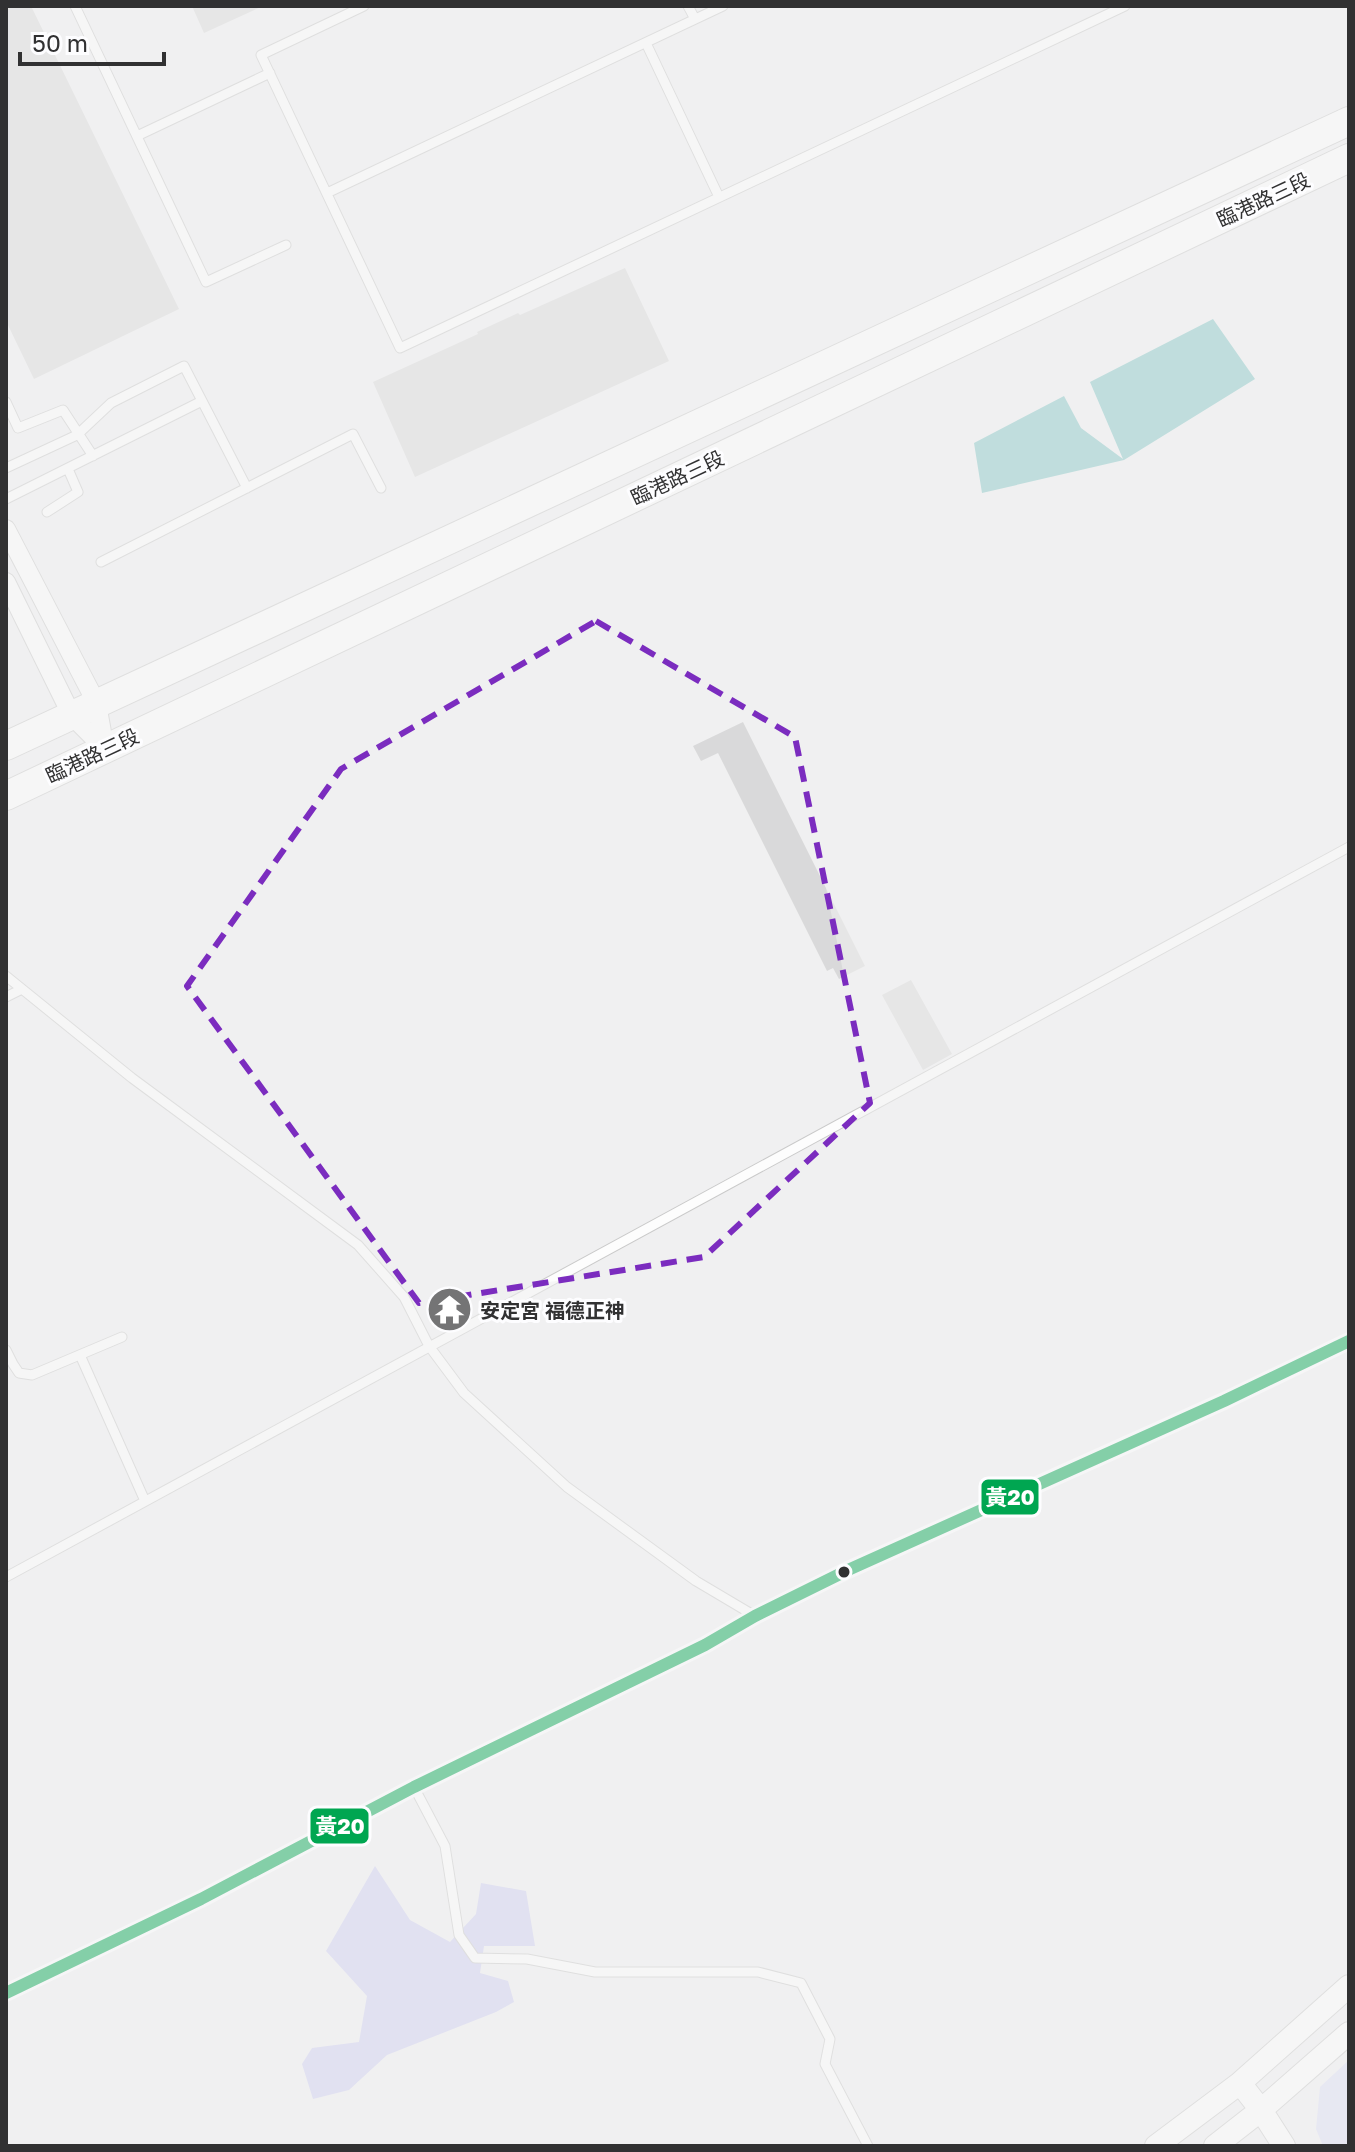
<svg xmlns="http://www.w3.org/2000/svg" width="1355" height="2152" font-family="'Golos Text','Noto Sans TC',sans-serif">
	<style>
		.green { fill: #dcddf4 }
		.forest { fill: #cecef2 }
		.water { fill: #85c6c6 }
		.building { fill: #d9d9da }
		.lines { fill: none; stroke-linecap: round; stroke-linejoin: round }
		.service-casing { stroke: #cacaca; stroke-width: 11 }
		.minor-casing { stroke: #cacaca; stroke-width: 20 }
		.tertiary-casing { stroke: #cacaca; stroke-width: 24 }
		.primary-casing { stroke: #cacaca; stroke-width: 30 }
		.service { stroke: #fdfdfd; stroke-width: 9 }
		.minor { stroke: #fdfdfd; stroke-width: 18 }
		.tertiary { stroke: #fdfdfd; stroke-width: 22 }
		.primary { stroke: #fdfdfd; stroke-width: 28 }
		.bus-1-casing { stroke: #fdfdff; stroke-width: 18 }
		.bus-1 { stroke: #00a651; stroke-width: 12 }
		.marked { fill: none; stroke: #7b2cbf; stroke-width: 6; stroke-dasharray: 16 10; stroke-linejoin: round }
		.bus-dot { fill: #313132; stroke: #fdfdff; stroke-width: 3 }
		.labels { text-anchor: middle; dominant-baseline: central; stroke-width: 6; stroke-linejoin: round; paint-order: stroke }
		.street-label { font-size: 20px; fill: #313132; stroke: #fdfdff }
		.poi-label { font-size: 20px; font-weight: bold; fill: #313132; stroke: #fdfdff; text-anchor: start }
		.line-badge { stroke: #fdfdff; stroke-width: 3 }
		.badge-label { font-size: 22px; text-anchor: middle; font-weight: bold; fill: #fff }
	</style>
	<rect width="100%" height="100%" fill="#f0f0f1"/>
	<path class="green" d="M1349,2060v86h-26l-7,-17 4,-42z"/>
	<path class="forest" d="M375,1866l35,54 40,22 26,-28 5,-31 45,8 9,55h-51l-4,27 28,8 6,21 -18,10 -109,43 -38,35 -36,9 -11,-35 10,-16 47,-6 8,-46 -41,-45z"/>
	<path class="water" d="M1213,319l42,60 -131,81 -142,33 -8,-50 90,-47 17,32 42,31 -33,-77z"/>
	<path class="building" d="M6,6h25l148,303 -145,70 -28,-58z
		M192,6h71l-59,27z
		M625,268l44,93 -254,116 -42,-95 105,-48 -1,-2 41,-19 2,2z
		M743,722l122,244 -26,13 -6,-11 -6,3 -109,-218 -17,8 -8,-15z
		M911,980l41,74 -29,16 -41,-75z"/>
	<g class="lines">
		<defs>
			<path id="service" d="M75,6l131,276 80,-37
				M364,6l-103,49 139,293 725,-342
				M688,6l7,13
				M646,43l73,154
				M137,136l133,-63
				M327,193l396,-187
				M6,402l12,26 45,-18 30,46
				M6,468l71,-33 34,-32 73,-37 63,122
				M6,499l196,-98
				M47,512l31,-20 -10,-23
				M101,562l252,-128 28,54
				M6,976l126,102 226,167 46,52 25,49 35,47 103,94 129,94 59,35
				M6,997l16,-8
				M6,1350l7,14 6,9 13,2 90,-38
				M80,1355l65,146
				M6,1577l1343,-730
				M414,1787l31,59 14,89 16,23 52,1 68,13h163l43,11 29,56 -5,25 43,82
				M6,1993l195,-94 213,-112 291,-142 50,-29 93,-46 376,-169 125,-60"/>
			<path id="minor" d="M6,529l91,175 8,45
				M6,582l66,134 33,33"/>
			<path id="tertiary" d="M1240,2083l21,27 23,36
				M1156,2146l84,-63 109,-97
				M1215,2146l46,-36 88,-77"/>
			<path id="primary" d="M6,746l1343,-625
				M6,796l1343,-638"/>
		</defs>
		<use href="#service" class="service-casing"/>
		<use href="#minor" class="minor-casing"/>
		<use href="#tertiary" class="tertiary-casing"/>
		<use href="#primary" class="primary-casing"/>
		<use href="#service" class="service"/>
		<use href="#minor" class="minor"/>
		<use href="#tertiary" class="tertiary"/>
		<use href="#primary" class="primary"/>
		<defs>
			<path id="bus-1" d="M6,1993l195,-94 213,-112 291,-142 50,-29 93,-46 376,-169 125,-60"/>
		</defs>
		<use href="#bus-1" class="bus-1-casing"/>
		<use href="#bus-1" class="bus-1"/>
	</g>
	<path d="M0 0H1355V2152H0ZM596,621l199,116 75,366 -166,154 -285,46 -232,-317 154,-217z" fill="#f0f0f1" fill-opacity=".55" fill-rule="evenodd"/>
	<path class="marked" d="M596,621l199,116 75,366 -166,154 -285,46 -232,-317 154,-217z"/>
	<defs>
		<symbol id="temple-disc" viewBox="-11 -11 22 22"><circle r="9.5" fill="#747475" stroke="#fdfdff"/><path d="M0-6L5-2H3V0L6.5 2.5H4V6H1.5V3h-3V6H-4V2.5H-6.5L-3 0V-2H-5Z" fill="#fff"/></symbol>
	</defs>
	<g fill-rule="evenodd">
		<use href="#temple-disc" x="424" y="1284" width="51" height="51"/>
	</g>
	<circle class="bus-dot" cx="844" cy="1572" r="7"/>
	<g class="labels">
		<g class="street-label">
			<text transform="translate(1263 199) rotate(-25)">臨港路三段</text>
			<text transform="translate(677 477) rotate(-25)">臨港路三段</text>
			<text transform="translate(92 755) rotate(-25)">臨港路三段</text>
		</g>
		<g class="poi-label">
			<text x="480" y="1310">安定宮 福德正神</text>
		</g>
	</g>
	<g class="line-badge">
		<rect x="980" y="1478" width="60" height="38" rx="8" fill="#00a651"/>
		<rect x="309" y="1807" width="61" height="38" rx="8" fill="#00a651"/>
	</g>
	<g class="badge-label">
		<text x="1010" y="1505">黃20</text>
		<text x="340" y="1834">黃20</text>
	</g>
	<rect width="1355" height="2152" fill="none" stroke="#313132" stroke-width="16"/>
	<path d="M20 52v12h144v-12" fill="none" stroke="#313132" stroke-width="4"/>
	<text x="32" y="52" font-size="24" fill="#313132" stroke="#fdfdff" stroke-width="6" paint-order="stroke">50 m</text>
</svg>
